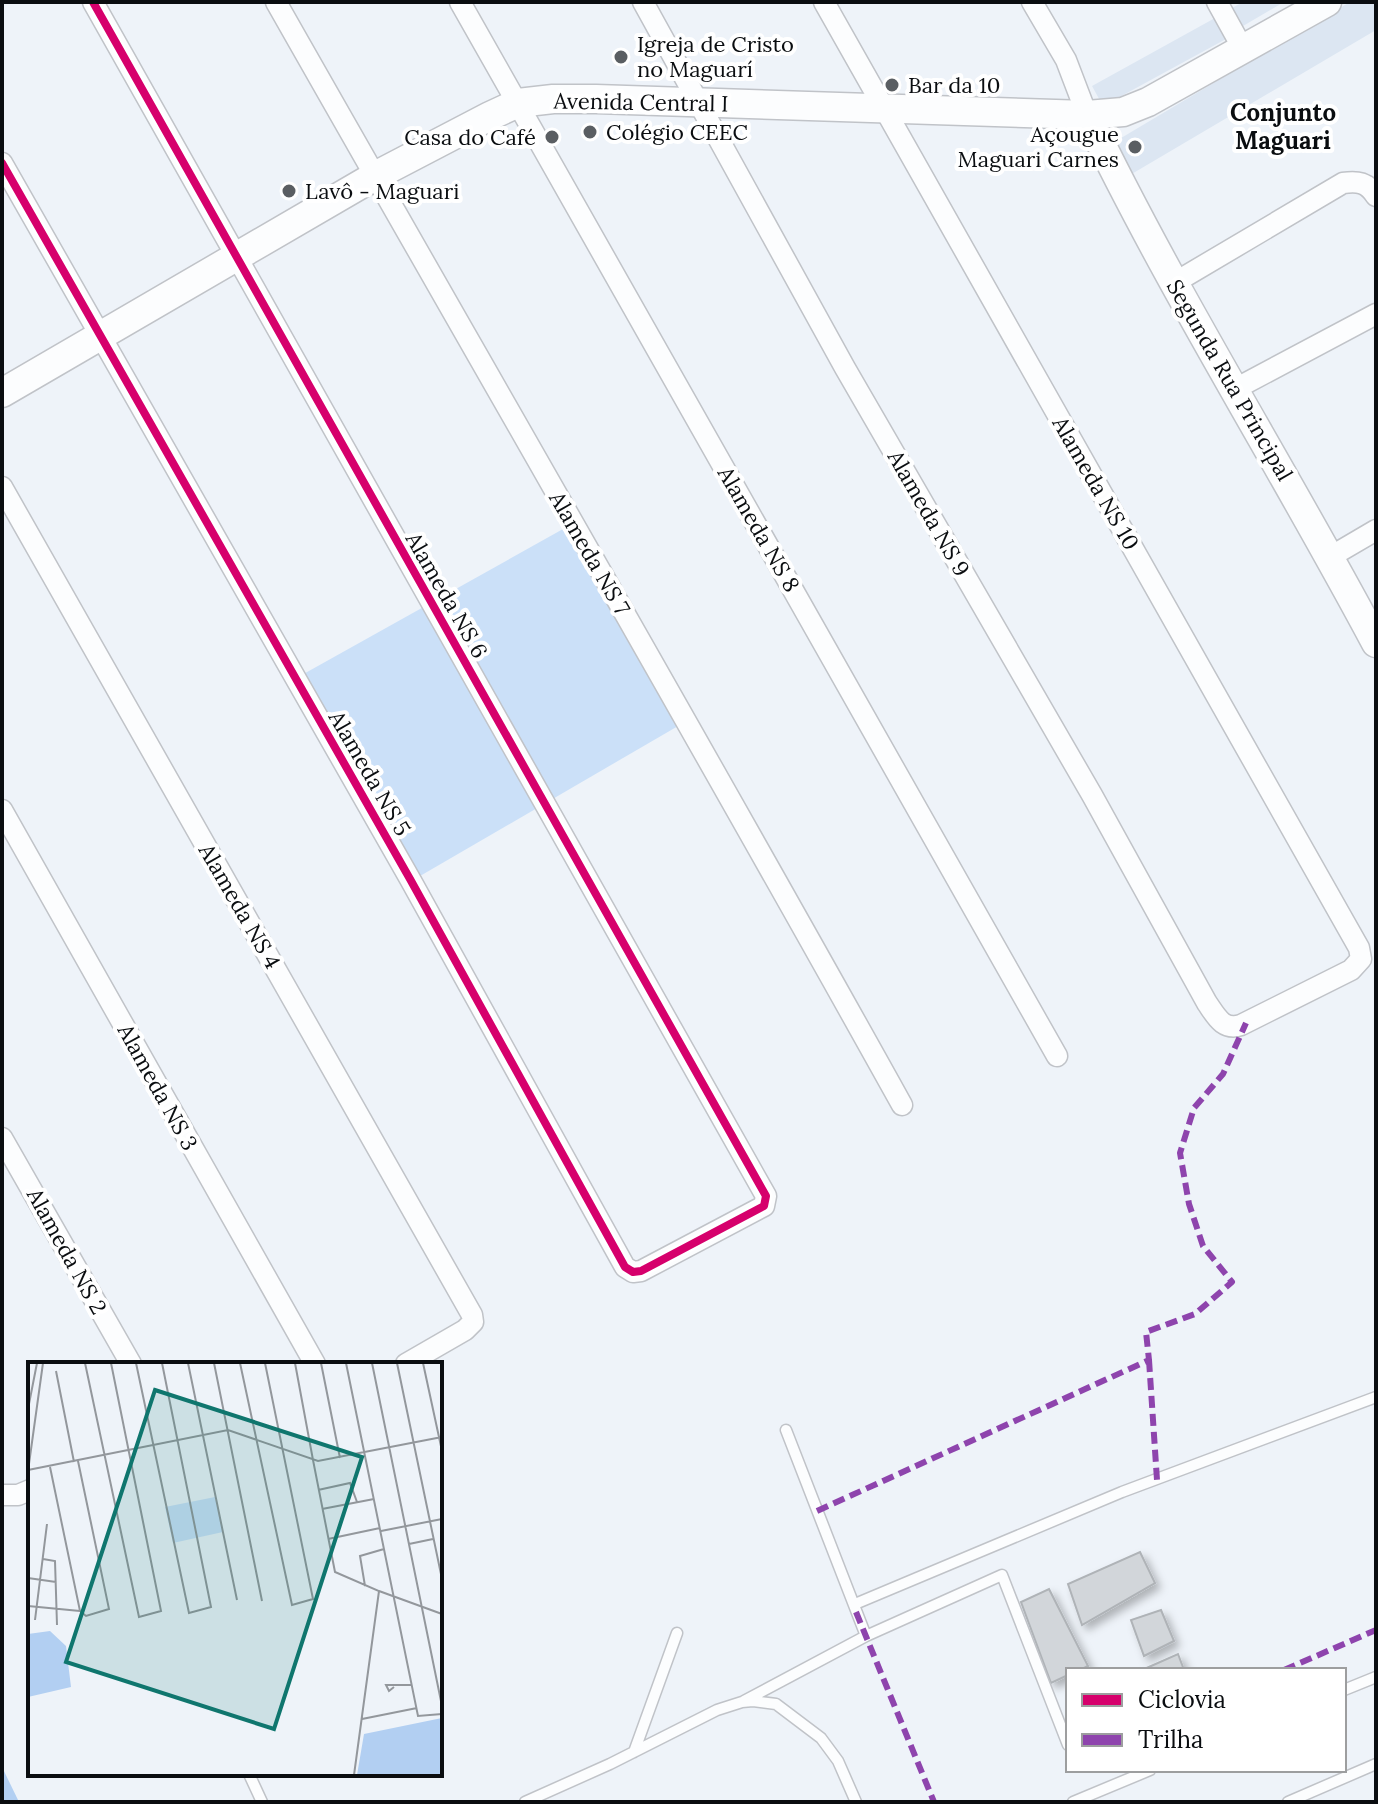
<svg xmlns="http://www.w3.org/2000/svg" width="1378" height="1804" font-family="Lora,serif">
	<style>
		.built { fill: #dce6f2 }
		.green { fill: #cbe0f8 }
		.forest { fill: #b2cff2 }
		.building { fill: #d2d6da; stroke: #afb3b7; stroke-width: 2; filter: url(#shadow) }
		.lines { fill: none; stroke-linecap: round; stroke-linejoin: round }
		.service-casing { stroke: #c0c3c8; stroke-width: 13 }
		.minor-casing { stroke: #c0c3c8; stroke-width: 23 }
		.secondary-casing { stroke: #c0c3c8; stroke-width: 31 }
		.service { stroke: #fcfdfe; stroke-width: 10 }
		.minor { stroke: #fcfdfe; stroke-width: 20 }
		.secondary { stroke: #fcfdfe; stroke-width: 28 }
		.quiet { stroke: #8e44ad; stroke-width: 6; stroke-dasharray: 12 6; stroke-linecap: butt }
		.cycleway-casing { stroke: #fff; stroke-width: 13 }
		.cycleway { stroke: #d6006c; stroke-width: 8 }
		.poi-dot { fill: #5a5e62; stroke: #fff; stroke-width: 3 }
		.labels { text-anchor: middle; dominant-baseline: central; stroke-width: 8; stroke-linejoin: round; paint-order: stroke }
		.poi-label { font-size: 22px; fill: #0a0d10; stroke: #fff; text-anchor: start }
		.street-label { font-size: 22px; fill: #0a0d10; stroke: #fff }
		.neighbourhood-label { font-size: 24px; font-weight: bold; fill: #0a0d10; stroke: #fff }
		.inset-road { fill: none; stroke: #93979c; stroke-width: 2 }
		.view { fill: #0f766e; fill-opacity: 0.15; stroke: #0f766e; stroke-width: 4 }
		.inset-edge { fill: none; stroke: #0a0d10; stroke-width: 4 }
	</style>
	<defs>
		<filter id="shadow"><feDropShadow dx="5" dy="5" stdDeviation="4" flood-color="#0004"/></filter>
	</defs>
	<rect width="100%" height="100%" fill="#eef3f9"/>
	<path class="built" d="M1243,2h41l-41,24 -11,-18z
		M1350,2h26v28l-246,145 -19,-31z
		M1215,18l11,21 -123,67 -11,-20z"/>
	<path class="green" d="M572,524l113,198 -277,161 -117,-202z"/>
	<path class="forest" d="M2,1767l17,35h-17z"/>
	<path class="building" d="M1140,1552l15,31 -73,42 -14,-41z
		M1049,1589l39,77 -8,4h-12v5l-17,8 -30,-81z
		M1161,1610l13,31 -30,15 -13,-36z
		M1178,1654l6,16h-42z"/>
	<g class="lines">
		<defs>
			<path id="service" d="M855,1604l267,-112 254,-95
				M866,1636l136,-61 66,170
				M1344,1690l32,-13
				M744,1701l122,-65 -80,-206
				M634,1752l43,-119
				M249,1774l13,28
				M525,1802l85,-38 107,-54 25,-8 11,-1 23,3 45,34 17,23 18,41
				M1073,1802l77,-32
				M1288,1802l88,-38"/>
			<path id="minor" d="M276,2c209,368 421,734 626,1103
				M460,2l597,1054
				M643,2l202,366 247,427 115,208c9,13 16,28 34,22l110,-55 10,-11 -2,-11 -535,-946
				M1032,2l34,58 21,55
				M1217,2l26,47
				M2,163l408,716 215,388 8,5 8,-1 123,-65 2,-10 -673,-1194
				M1174,283l169,-100c15,-2 24,-1 33,13
				M1235,389l141,-75
				M2,487l470,828 1,7 -8,8 -59,34
				M1330,557l46,-27
				M2,810l313,554
				M2,1138l129,226
				M2,1495h16l12,-5"/>
			<path id="secondary" d="M1087,115c87,181 195,351 289,528
				M2,393l373,-217 115,-60 28,-13 35,-4h43l491,16 36,-3 25,-10 179,-100"/>
		</defs>
		<use href="#service" class="service-casing"/>
		<use href="#minor" class="minor-casing"/>
		<use href="#secondary" class="secondary-casing"/>
		<use href="#service" class="service"/>
		<use href="#minor" class="minor"/>
		<use href="#secondary" class="secondary"/>
		<path class="quiet" d="M1149,1360l8,120
			M817,1511l332,-151 -3,-28 49,-18 37,-32 -29,-36 -14,-42 -9,-51 14,-45 29,-34 23,-51
			M856,1612l78,190
			M1284,1670l92,-40"/>
		<defs>
			<path id="cycleway" d="M2,163l408,716 215,388 8,5 8,-1 123,-65 2,-10 -673,-1194"/>
		</defs>
		<use href="#cycleway" class="cycleway-casing"/>
		<use href="#cycleway" class="cycleway"/>
	</g>
	<g class="poi-dot">
		<circle cx="621" cy="57" r="8"/>
		<circle cx="892" cy="85" r="8"/>
		<circle cx="590" cy="132" r="8"/>
		<circle cx="552" cy="137" r="8"/>
		<circle cx="1135" cy="147" r="8"/>
		<circle cx="289" cy="191" r="8"/>
	</g>
	<g class="labels">
		<g class="poi-label">
			<text x="637" y="44">Igreja de Cristo<tspan x="637" dy="25">no Maguarí</tspan></text>
			<text x="908" y="85">Bar da 10</text>
			<text x="606" y="132">Colégio CEEC</text>
			<text x="1119" y="134" text-anchor="end">Açougue<tspan x="1119" dy="25">Maguari Carnes</tspan></text>
			<text x="536" y="137" text-anchor="end">Casa do Café</text>
			<text x="305" y="191">Lavô - Maguari</text>
		</g>
		<g class="street-label">
			<text transform="translate(641 102) rotate(1)">Avenida Central I</text>
			<text transform="translate(1230 380) rotate(60)">Segunda Rua Principal</text>
			<text transform="translate(1096 483) rotate(60)">Alameda NS 10</text>
			<text transform="translate(929 513) rotate(60)">Alameda NS 9</text>
			<text transform="translate(759 529) rotate(60)">Alameda NS 8</text>
			<text transform="translate(590 553) rotate(60)">Alameda NS 7</text>
			<text transform="translate(447 595) rotate(60)">Alameda NS 6</text>
			<text transform="translate(370 773) rotate(60)">Alameda NS 5</text>
			<text transform="translate(240 906) rotate(60)">Alameda NS 4</text>
			<text transform="translate(158 1087) rotate(61)">Alameda NS 3</text>
			<text transform="translate(67 1251) rotate(61)">Alameda NS 2</text>
		</g>
		<g class="neighbourhood-label">
			<text x="1283" y="112">Conjunto<tspan x="1283" dy="28">Maguari</tspan></text>
		</g>
	</g>
	<g transform="translate(28 1362)">
		<rect width="414" height="414" fill="#eef3f9"/>
		<path d="M187,135l8,35 -50,11 -8,-36z" fill="#cbe0f8"/>
		<path d="M22,269l16,15 5,41 -43,10v-63zM414,356v57h-85l7,-41z" fill="#b2cff2"/>
		<path class="inset-road" d="M57,1l54,254 22,-6 -50,-248M108,1l53,250 22,-6 -49,-244M160,1l49,237M186,1l48,238M212,1l52,242 21,-6 -48,-236M267,1l18,97M293,1l19,95M318,1l72,353 24,-2M344,1l70,343M369,1l45,216M395,1l19,88M28,9l18,91M0,47l9,-46M285,98l22,112 44,19 -25,184M22,105l30,144 6,5 23,-7 -31,-148M0,108l200,-40 90,31 124,-24M0,109l15,-108M290,128l32,-7 7,19M294,147l52,-10M353,169l61,-12M300,177l52,-11M381,182l24,-5M15,197l12,2 2,64M0,216l28,4M337,224l-5,-30 24,-7M351,229l63,23M0,244l52,5M7,258l12,-96M366,325l-5,4 -3,-6h26M334,357l55,-11"/>
		<path class="view" d="M127,28l207,67 -88,272 -208,-67z"/>
		<rect width="414" height="414" class="inset-edge"/>
	</g>
	<rect width="1378" height="1804" fill="none" stroke="#0a0d10" stroke-width="8"/>
	<rect x="1066" y="1668" width="280" height="104" fill="#ffffff" stroke="#9d9e9f" stroke-width="2"/>
	<rect x="1082" y="1694" width="40" height="12" fill="#d6006c" stroke="#9d9e9f" stroke-width="2"/>
	<text x="1138" y="1708" font-size="24" fill="#0a0d10">Ciclovia</text>
	<rect x="1082" y="1734" width="40" height="12" fill="#8e44ad" stroke="#9d9e9f" stroke-width="2"/>
	<text x="1138" y="1748" font-size="24" fill="#0a0d10">Trilha</text>
</svg>
